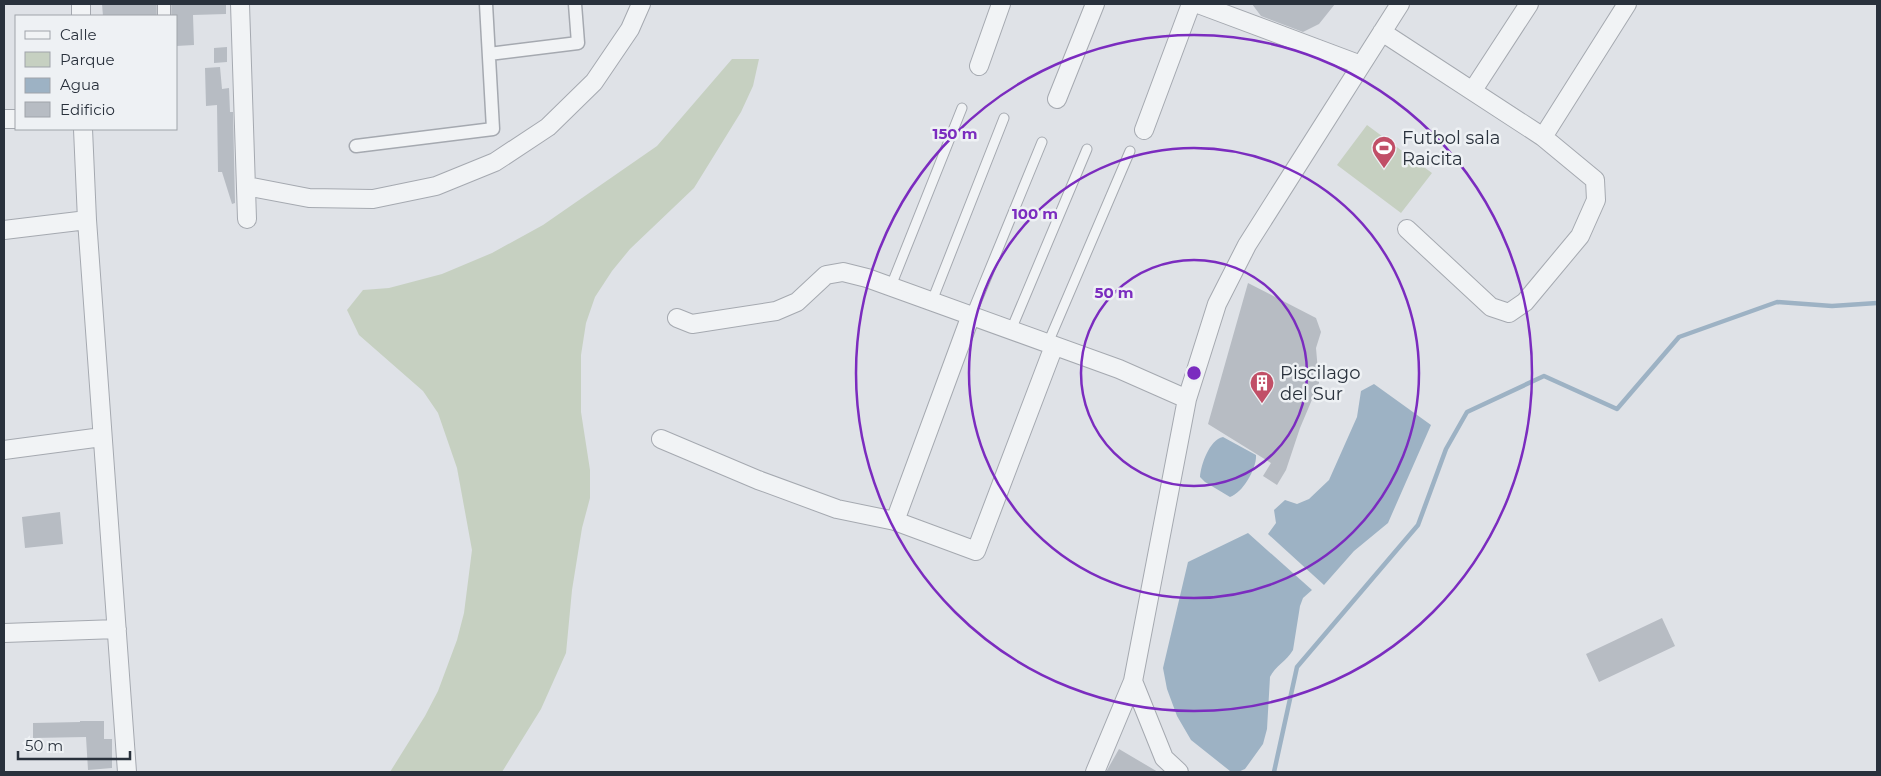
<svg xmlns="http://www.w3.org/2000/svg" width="1881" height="776" font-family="Montserrat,sans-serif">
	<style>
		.green { fill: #c6d0c1 }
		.water { fill: #9db2c4 }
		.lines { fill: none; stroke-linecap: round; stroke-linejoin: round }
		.stream { stroke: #9db2c4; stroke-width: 4.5 }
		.building { fill: #b7bcc3 }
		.service-casing { stroke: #a5a9b0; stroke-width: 11 }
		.pedestrian-casing { stroke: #a5a9b0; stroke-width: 15 }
		.minor-casing { stroke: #a5a9b0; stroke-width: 20 }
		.service { stroke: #f1f3f5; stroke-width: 9 }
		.pedestrian { stroke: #f1f3f5; stroke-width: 12 }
		.minor { stroke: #f1f3f5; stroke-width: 18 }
		.ring { fill: none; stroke: #7b2cbf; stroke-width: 2.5 }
		.labels { text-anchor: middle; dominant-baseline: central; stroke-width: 5; stroke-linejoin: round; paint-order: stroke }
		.poi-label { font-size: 18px; fill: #29313c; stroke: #eef1f4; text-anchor: start }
		.centre { fill: #7b2cbf; stroke: #eef1f4; stroke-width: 2.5 }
		.ring-label { font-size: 15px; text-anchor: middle; font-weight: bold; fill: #7b2cbf; stroke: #eef1f4; stroke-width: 5; stroke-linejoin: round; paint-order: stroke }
	</style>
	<rect width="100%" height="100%" fill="#dfe2e7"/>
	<path class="green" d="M732,59h27l-6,27 -12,26 -47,76 -64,61 -18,22 -17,26 -9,26 -5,32v57l9,58v28l-8,30 -10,62 -6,63 -25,56 -39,63h-112l35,-56 13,-25 19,-51 7,-27 8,-63 -15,-82 -19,-55 -15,-22 -64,-56 -12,-25 16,-20 26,-2 53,-14 50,-21 51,-28 114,-79z
		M1367,125l65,48 -31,40 -64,-48z"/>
	<path class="water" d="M1374,384l57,41 -43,98 -34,28 -30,34 -56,-51 8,-11 -2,-13 11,-10 12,4 12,-5 20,-19 28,-63 4,-26z
		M1223,437l33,18c1,13 -13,38 -26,42l-25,-15 -5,-5c1,-12 9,-37 23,-40z
		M1248,533l64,57 -9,8 -3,8 -7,44c-6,11 -18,16 -23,27l-3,52 -4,15 -18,25 -7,3 -8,-1 -39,-31 -14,-24 -10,-27 -4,-21 25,-106z"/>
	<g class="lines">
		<path class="stream" d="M1274,772l23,-105 121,-142 28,-76 21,-37 77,-36 73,33 62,-72 98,-35 55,4 45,-3"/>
	</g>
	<path class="building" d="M102,4h54v12h-53z
		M172,4h54v10l-33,1 1,30 -18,1v-30h-4z
		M1252,4h83l-16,20 -16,8 -42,-16z
		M227,47v15l-13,1v-15z
		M220,67l2,22 7,-1 1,24h3l2,91 -3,1 -10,-32h-4l-1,-67 -11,1 -1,-38z
		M1248,283l68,35 5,14 -5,16 3,35 -19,45 -14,42 -9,15 -14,-9 8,-13 -63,-39z
		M60,512l3,32 -38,4 -3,-31z
		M1662,618l13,28 -76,36 -13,-28z
		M80,721h24v18h8v29l-24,2 -2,-33 -53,1v-15l47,-1z
		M1119,749l39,23h-52z"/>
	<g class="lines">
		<defs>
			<path id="service" d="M891,286l71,-178
				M932,301l72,-183
				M971,315l71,-173
				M1011,330l76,-181
				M1048,343l82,-192"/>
			<path id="pedestrian" d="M164,16v-12
				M489,54l89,-11 -3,-39
				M356,146l137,-17 -7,-125"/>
			<path id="minor" d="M81,4v12
				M240,4l7,215
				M1198,4l163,61
				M1382,32l161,105 52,43 1,20 -16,36 -55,66 -16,11 -18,-6 -84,-78
				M979,66l22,-62
				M1473,90l56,-86
				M1057,99l38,-95
				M4,119h12
				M83,129l4,91 40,552
				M1144,130l47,-126
				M1543,137l84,-133
				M246,186l63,12 64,1 63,-13 59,-24 53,-35 46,-45 36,-53 11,-25
				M4,230l83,-10
				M677,318l15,6 84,-13 21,-9 29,-27 17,-3 24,6 252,91 68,30
				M661,439l97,41 79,29 58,12 81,30 78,-205
				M4,450l98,-13
				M895,521l76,-206
				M4,633l113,-4
				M1133,681l31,77 15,14
				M1095,772l38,-91 54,-282 30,-95 30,-59 153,-241"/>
		</defs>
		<use href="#service" class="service-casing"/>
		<use href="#pedestrian" class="pedestrian-casing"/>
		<use href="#minor" class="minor-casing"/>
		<use href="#service" class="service"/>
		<use href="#pedestrian" class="pedestrian"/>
		<use href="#minor" class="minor"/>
	</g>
	<g class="ring">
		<circle cx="1194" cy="373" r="113"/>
		<circle cx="1194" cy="373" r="225"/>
		<circle cx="1194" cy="373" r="338"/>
	</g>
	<defs>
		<symbol id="stadium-pin" viewBox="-11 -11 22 30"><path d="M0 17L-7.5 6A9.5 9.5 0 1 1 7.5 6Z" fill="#c14f67" stroke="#eef1f4"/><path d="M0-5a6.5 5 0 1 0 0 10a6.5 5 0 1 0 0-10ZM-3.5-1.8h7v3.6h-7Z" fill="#fff"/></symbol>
		<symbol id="building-pin" viewBox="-11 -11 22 30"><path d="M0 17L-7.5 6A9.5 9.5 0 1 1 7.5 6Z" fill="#c14f67" stroke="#eef1f4"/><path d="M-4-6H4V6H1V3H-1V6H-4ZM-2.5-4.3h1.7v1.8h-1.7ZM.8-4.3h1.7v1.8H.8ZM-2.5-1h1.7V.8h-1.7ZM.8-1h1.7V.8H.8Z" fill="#fff"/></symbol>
	</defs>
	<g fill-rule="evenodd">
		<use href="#stadium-pin" x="1370" y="134" width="28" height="38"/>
		<use href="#building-pin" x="1248" y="369" width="28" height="38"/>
	</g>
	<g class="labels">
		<g class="poi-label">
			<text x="1402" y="138">Futbol sala<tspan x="1402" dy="21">Raicita</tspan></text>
			<text x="1280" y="373">Piscilago<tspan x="1280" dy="21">del Sur</tspan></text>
		</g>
	</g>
	<circle cx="1194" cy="373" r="8" class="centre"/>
	<g class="ring-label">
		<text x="955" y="139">150 m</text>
		<text x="1035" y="219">100 m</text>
		<text x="1114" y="298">50 m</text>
	</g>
	<rect width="1881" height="776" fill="none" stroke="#29313c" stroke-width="10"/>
	<rect x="15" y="15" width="162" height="115" fill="#eef1f4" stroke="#9fa4aa"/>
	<rect x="25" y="31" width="25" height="8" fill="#f1f3f5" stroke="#9fa4aa"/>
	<text x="60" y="40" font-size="15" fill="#29313c">Calle</text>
	<rect x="25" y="52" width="25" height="15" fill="#c6d0c1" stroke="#9fa4aa"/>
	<text x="60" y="65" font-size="15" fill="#29313c">Parque</text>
	<rect x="25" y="78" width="25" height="15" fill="#9db2c4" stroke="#9fa4aa"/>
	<text x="60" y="90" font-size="15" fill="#29313c">Agua</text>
	<rect x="25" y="102" width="25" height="15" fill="#b7bcc3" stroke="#9fa4aa"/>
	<text x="60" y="115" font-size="15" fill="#29313c">Edificio</text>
	<path d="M18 751v8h112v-8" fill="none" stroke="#29313c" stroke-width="2.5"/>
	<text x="25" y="751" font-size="15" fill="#29313c" stroke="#eef1f4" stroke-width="4" paint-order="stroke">50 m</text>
</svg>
